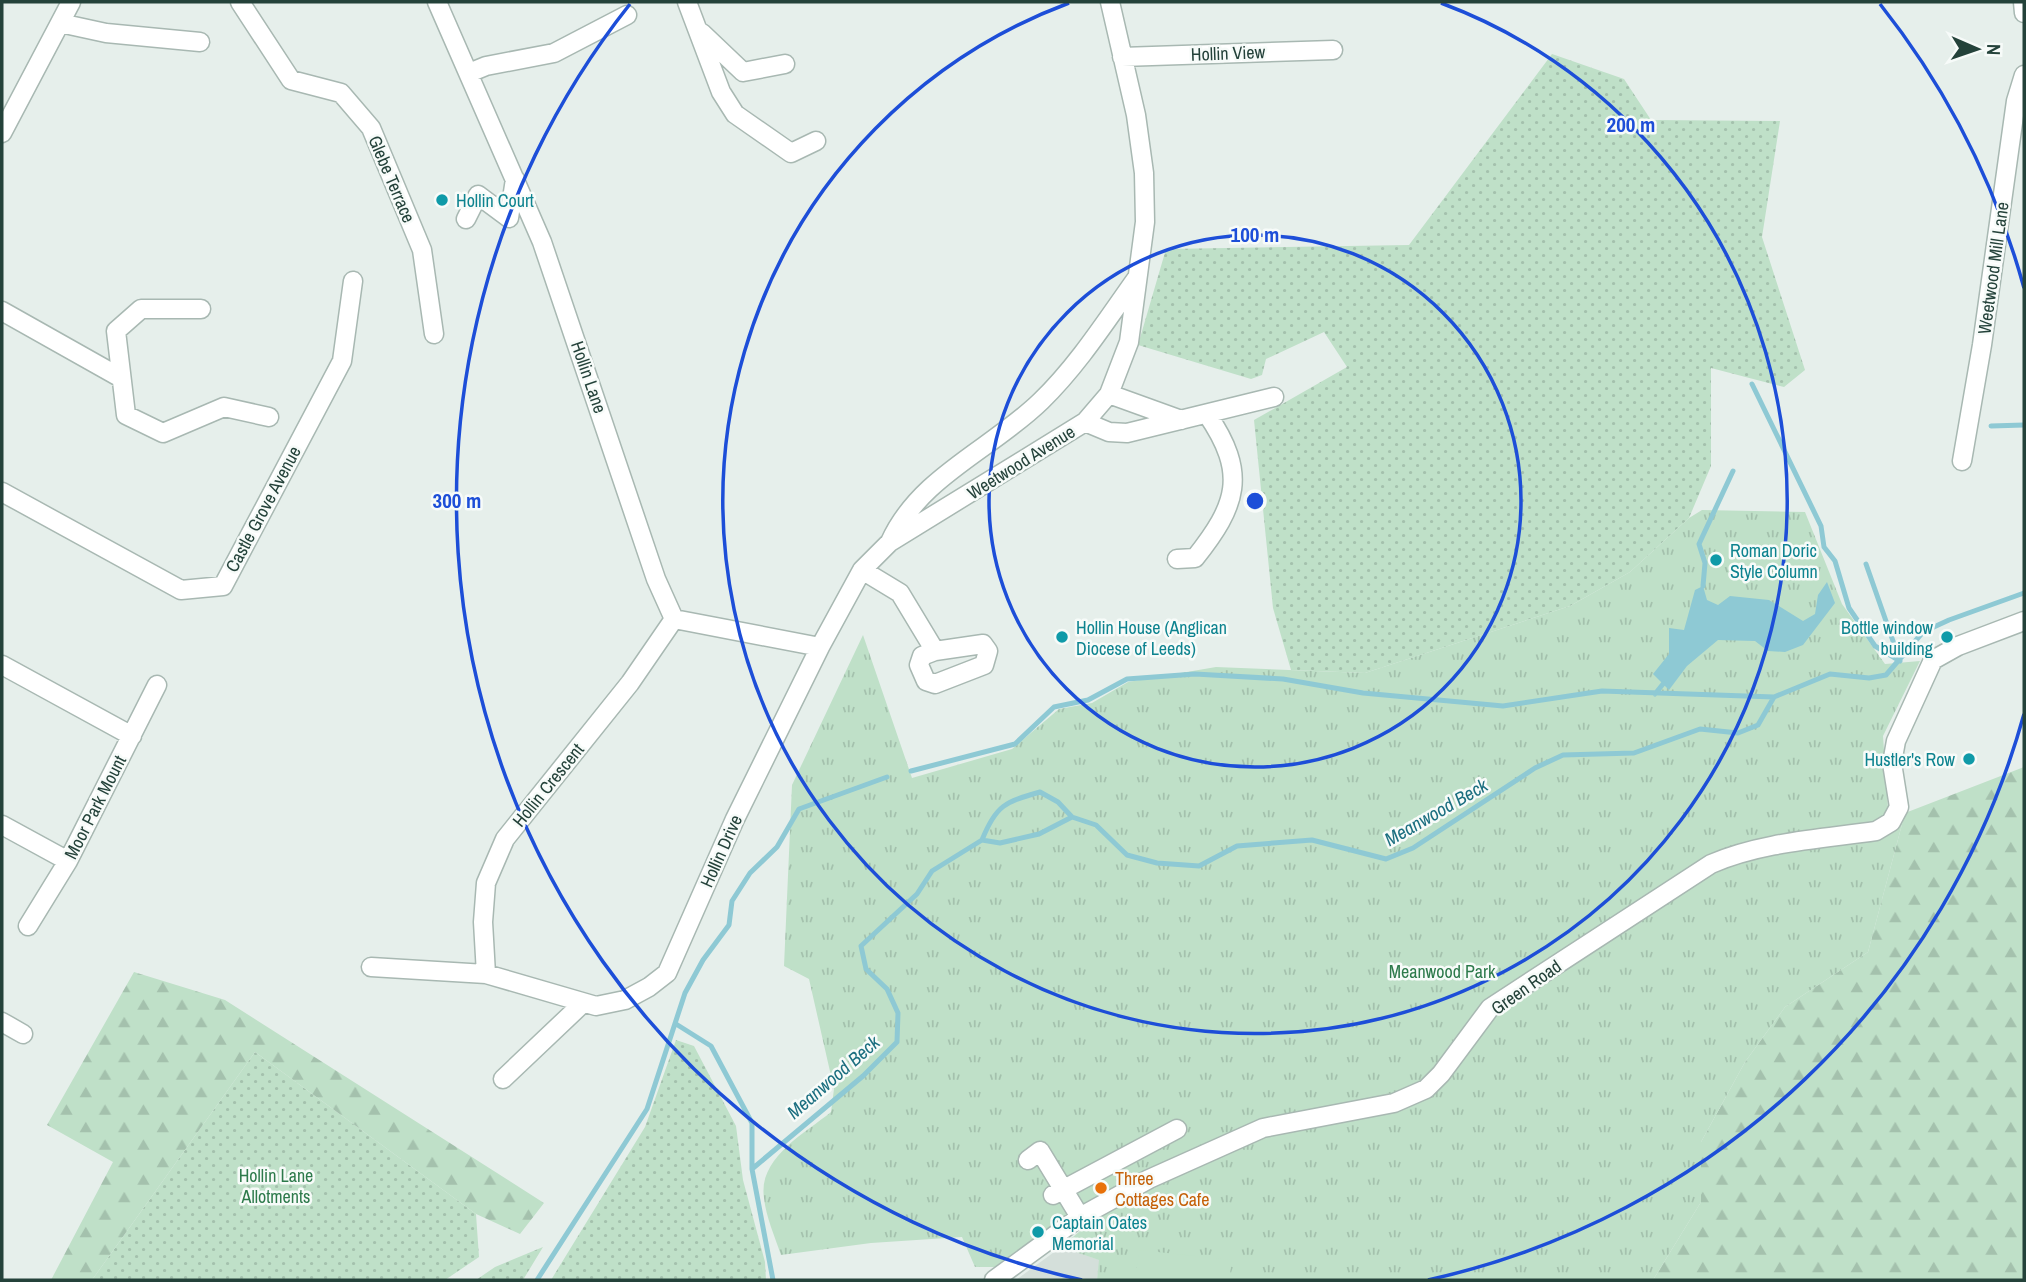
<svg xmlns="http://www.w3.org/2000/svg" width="2026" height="1282" font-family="'Archivo Narrow',sans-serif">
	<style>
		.built { fill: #d4dfda }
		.grass { fill: url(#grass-dots) }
		.forest { fill: url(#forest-firs) }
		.park { fill: url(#park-tufts) }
		.pitch { fill: #bfe0c8 }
		.water { fill: #8ec9d4 }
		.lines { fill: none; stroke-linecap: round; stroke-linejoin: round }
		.stream { stroke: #8ec9d4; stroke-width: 5 }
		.minor-casing { stroke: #a8b8b2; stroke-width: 21 }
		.minor { stroke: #fff; stroke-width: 18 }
		.ring { fill: none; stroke: #1d4ed8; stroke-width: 3.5 }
		.culture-dot { fill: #0f9aa8; stroke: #f7fbf9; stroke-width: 2.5 }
		.food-dot { fill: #e8710a; stroke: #f7fbf9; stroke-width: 2.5 }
		.labels { text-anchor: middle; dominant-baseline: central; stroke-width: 5; stroke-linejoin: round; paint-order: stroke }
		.street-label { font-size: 18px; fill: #24423a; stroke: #f7fbf9 }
		.culture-label { font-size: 18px; fill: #0d838f; stroke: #f7fbf9; text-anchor: start }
		.park-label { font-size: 18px; fill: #2d7a4b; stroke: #f7fbf9 }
		.food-label { font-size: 18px; fill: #c56008; stroke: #f7fbf9; text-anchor: start }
		.water-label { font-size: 19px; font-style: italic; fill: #1c6f80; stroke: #f7fbf9 }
		.centre { fill: #1d4ed8; stroke: #f7fbf9; stroke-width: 3.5 }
		.ring-label { font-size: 21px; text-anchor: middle; font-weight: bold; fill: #1d4ed8; stroke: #f7fbf9; stroke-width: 5; stroke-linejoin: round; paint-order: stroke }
	</style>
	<defs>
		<pattern id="grass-dots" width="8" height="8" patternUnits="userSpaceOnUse" patternTransform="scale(1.75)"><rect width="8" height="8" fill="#bfe0c8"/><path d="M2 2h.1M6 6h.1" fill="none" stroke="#a4c1ad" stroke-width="1.8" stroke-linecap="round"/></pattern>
		<pattern id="forest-firs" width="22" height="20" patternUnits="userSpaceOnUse" patternTransform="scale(1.75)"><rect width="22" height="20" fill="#bfe0c8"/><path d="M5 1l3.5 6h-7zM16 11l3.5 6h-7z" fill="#a4c1ad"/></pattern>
		<pattern id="park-tufts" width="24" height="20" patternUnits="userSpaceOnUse" patternTransform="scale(1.75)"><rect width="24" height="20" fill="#bfe0c8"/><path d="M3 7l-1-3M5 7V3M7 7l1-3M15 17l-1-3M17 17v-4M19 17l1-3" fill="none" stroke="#a4c1ad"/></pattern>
	</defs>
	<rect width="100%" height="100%" fill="#e6efeb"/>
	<path class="built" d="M1061,1247l39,13 -3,20h-81z"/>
	<path class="grass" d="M1552,54l72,25 27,41 129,1 -18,116 43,133 -21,17 -73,-19v98l-22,52 -59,54 -60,34 -205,67 -74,-3 -18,-62 -19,-188 93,-53 -23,-35 -58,27 -4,16 -11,4 -113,-34 28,-96 243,-4z
		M676,1040l18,6 42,80 7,54 22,82 1,18h-215l94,-153z
		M255,1052l221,162 3,43 -34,23h-353z
		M543,1247l-20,33h-47l19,-13z"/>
	<path class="forest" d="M2024,767v513h-371l48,-78v-60l44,-80 40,-55 83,-55 37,-139z
		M134,972l91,28 319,203 -24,31 -44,-20 -221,-162 -163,228h-41l62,-118 -66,-37z"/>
	<path class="park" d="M1702,510l103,2 37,92 43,60 35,-3 -37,75 5,72 17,5 -37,139 -83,55 -40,55 -44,80v60l-48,78h-556l2,-20 -38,-13 25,-21 -19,-6 -71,47h-21l-13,-30 -91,6 -90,12c-6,-18 -15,-38 -17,-57 -6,-40 40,-64 67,-86l3,-23 -25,-110 -25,-13 8,-181 71,-150 49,143 100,-29 47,-40 33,-6 36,-21 88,-15 149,6 205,-67 60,-34 59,-54z"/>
	<path class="pitch" d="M1139,1250l93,10 -3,20h-94z"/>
	<path class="water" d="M1827,582l8,21 -32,42 -18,7 -17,-1 -13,-10 -37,-1 -31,26 -18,24 -16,-16 16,-20v-26l15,2 11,-40 8,-4 4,14 11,5 12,-9 39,4 34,21 12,-7 3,-19z"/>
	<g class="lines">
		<path class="stream" d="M1752,384l69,142 3,21 11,14 14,47 26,38 25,15
			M1991,426l33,-1
			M1866,564l34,97
			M1703,586l2,-23 -6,-19 34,-73
			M1655,694l8,-10
			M911,771l104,-27 39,-37 34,-7 39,-21 68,-5 88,5 80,14 140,13 99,-15 172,6
			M982,840c14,-35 23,-38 58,-48l18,10 14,15
			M676,1024l35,22 41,77v46
			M537,1280l110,-171 38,-116 18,-33 26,-35 3,-24 18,-28 27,-26 22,-38 88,-32
			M773,1280l-21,-111 111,-93 34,-34 1,-29 -11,-24 -21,-20 -5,-23 56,-52 15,-23 50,-31 18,3 39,-9 33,-17 24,8 31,30 30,8 42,3 38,-20 75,-6 74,19 27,-11 122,-80 28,-13 71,-2 66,-24 38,4 20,-8 16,-28 56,-23 39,4 17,-3 37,-43 26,-12 75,-27"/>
		<defs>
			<path id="minor" d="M240,2l51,78 50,13 30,35 51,122 12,84
				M437,2l105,240 114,337 18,40 146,28
				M687,2l34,90 14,22 56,39 25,-12
				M2023,2l1,11
				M60,23l46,10 94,9
				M702,33l41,39 42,-8
				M1122,57l211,-7
				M469,73l17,-7 68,-13 73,-38
				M2,133l69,-131
				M466,219l12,-24 31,23 6,-39
				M201,309h-60l-25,22 10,84 37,18 61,-26 45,10
				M2,311l119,67
				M1109,394l72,26
				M1085,422l24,10 18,1 147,-36
				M1962,461l20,-116 34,-244 8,-26
				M2,492l179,98 42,-4 119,-225 11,-80
				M890,542c29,-65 102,-93 151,-141 37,-36 65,-80 95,-122
				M1177,559l18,-1c42,-53 53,-84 12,-144
				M862,570l38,23 35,58 48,-7 5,7 -4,14 -49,19 -9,-3 -7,-16 3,-9 13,-5
				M2,665l130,71
				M2,825l66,36
				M28,926l40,-65 89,-176
				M371,967l115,7 110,32 29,-6 24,-13 18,-14 68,-154 85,-172 42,-77 28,-28 195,-120 24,-28 20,-52 16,-120 -1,-49 -8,-58 -26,-113
				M486,974l-3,-52 3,-39 19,-44 125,-156 44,-64
				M2,1022l21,12
				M503,1079l79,-75
				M1028,1160l12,-9 40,66
				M1053,1195l124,-66
				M994,1280l86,-63 69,-38 114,-51 131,-25 32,-14 15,-15 49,-66 221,-144c50,-22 110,-25 165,-33l15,-9 8,-15 -7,-44 4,-22 37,-81 25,-14 66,-25"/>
		</defs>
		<use href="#minor" class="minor-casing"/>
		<use href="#minor" class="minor"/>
	</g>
	<g class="ring">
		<circle cx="1255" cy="501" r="266"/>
		<path d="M1441 3A532 532 0 1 1 1069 3"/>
		<path d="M2024 714A798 798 0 0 1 1428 1280M1082 1280A798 798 0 0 1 630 4M1880 4A798 798 0 0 1 2024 288"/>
	</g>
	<g class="culture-dot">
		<circle cx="442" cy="200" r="7"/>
		<circle cx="1716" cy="560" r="7"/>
		<circle cx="1062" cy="637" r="7"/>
		<circle cx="1947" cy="637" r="7"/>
		<circle cx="1969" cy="759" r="7"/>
		<circle cx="1038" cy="1232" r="7"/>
	</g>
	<circle class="food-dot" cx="1101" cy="1188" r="7"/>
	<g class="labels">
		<g class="street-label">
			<text transform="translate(1228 53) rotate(-2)">Hollin View</text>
			<text transform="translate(392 179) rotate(67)">Glebe Terrace</text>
			<text transform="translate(1993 268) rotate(-82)">Weetwood Mill Lane</text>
			<text transform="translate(589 377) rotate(71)">Hollin Lane</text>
			<text transform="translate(1021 462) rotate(-32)">Weetwood Avenue</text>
			<text transform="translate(263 509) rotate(-62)">Castle Grove Avenue</text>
			<text transform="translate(548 785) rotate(-51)">Hollin Crescent</text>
			<text transform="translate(95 807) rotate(-63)">Moor Park Mount</text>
			<text transform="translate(721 851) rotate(-66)">Hollin Drive</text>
			<text transform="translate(1526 987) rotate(-35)">Green Road</text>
		</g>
		<g class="culture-label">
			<text x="456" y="200">Hollin Court</text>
			<text x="1730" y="550">Roman Doric<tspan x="1730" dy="21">Style Column</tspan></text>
			<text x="1076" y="627">Hollin House (Anglican<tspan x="1076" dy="21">Diocese of Leeds)</tspan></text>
			<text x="1933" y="627" text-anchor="end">Bottle window<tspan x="1933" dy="21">building</tspan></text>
			<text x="1955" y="759" text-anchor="end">Hustler's Row</text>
			<text x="1052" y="1222">Captain Oates<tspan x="1052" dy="21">Memorial</tspan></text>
		</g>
		<g class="park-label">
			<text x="1442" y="971">Meanwood Park</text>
			<text x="276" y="1175">Hollin Lane<tspan x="276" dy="21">Allotments</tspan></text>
		</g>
		<g class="food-label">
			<text x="1115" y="1178">Three<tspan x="1115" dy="21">Cottages Cafe</tspan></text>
		</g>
		<g class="water-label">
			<text transform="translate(1436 812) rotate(-30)">Meanwood Beck</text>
			<text transform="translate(833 1077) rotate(-41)">Meanwood Beck</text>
		</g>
	</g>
	<circle cx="1255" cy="501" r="10" class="centre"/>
	<g class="ring-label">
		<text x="1631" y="132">200 m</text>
		<text x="1255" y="242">100 m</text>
		<text x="457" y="508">300 m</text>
	</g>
	<rect width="2026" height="1282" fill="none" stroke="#24423a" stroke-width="7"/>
	<g transform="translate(1977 49) rotate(92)" stroke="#f7fbf9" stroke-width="5" paint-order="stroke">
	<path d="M0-5L12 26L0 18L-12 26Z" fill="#24423a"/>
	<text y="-10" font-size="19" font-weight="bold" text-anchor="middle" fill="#24423a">N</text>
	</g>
</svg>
